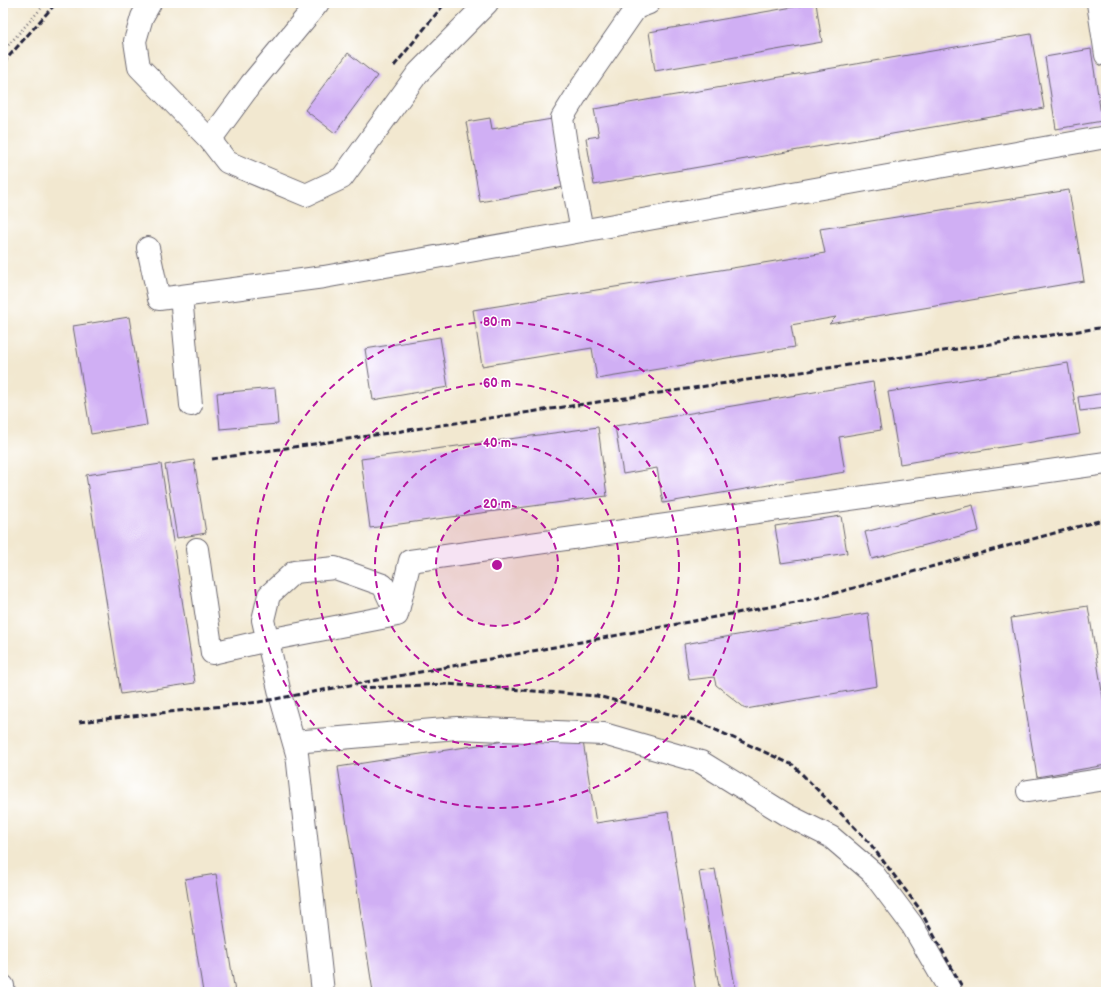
<svg xmlns="http://www.w3.org/2000/svg" width="1109" height="995" font-family="'Balsamiq Sans',sans-serif">
	<style>
		.building { fill: #d0aff4 }
		.lines { fill: none; stroke-linecap: round; stroke-linejoin: round }
		.minor-casing { stroke: #6b676f; stroke-width: 24 }
		.path { stroke: #6b676f; stroke-width: 2.5; stroke-dasharray: 1 3; stroke-linecap: butt }
		.minor { stroke: #fff; stroke-width: 22 }
		.rail { stroke: #22223b; stroke-width: 3; stroke-dasharray: 6 3; stroke-linecap: butt }
		.ring { fill: none; stroke: #b5179e; stroke-width: 2; stroke-dasharray: 7 5 }
		.centre { fill: #b5179e; stroke: #fff; stroke-width: 2 }
		.ring-label { font-size: 12px; text-anchor: middle; font-weight: bold; fill: #b5179e; stroke: #fff; stroke-width: 3; stroke-linejoin: round; paint-order: stroke }
	</style>
	<rect width="100%" height="100%" fill="#fff"/>
	<filter id="ink" filterUnits="userSpaceOnUse"><feTurbulence type="fractalNoise" baseFrequency=".025" numOctaves="2"/><feDisplacementMap in="SourceGraphic" scale="8" xChannelSelector="R" yChannelSelector="G"/><feConvolveMatrix kernelMatrix="1 2 1 2 8 2 1 2 1" color-interpolation-filters="sRGB"/></filter>
	<filter id="wash" filterUnits="userSpaceOnUse"><feTurbulence type="fractalNoise" baseFrequency=".012" numOctaves="4" result="noise"/><feDisplacementMap in="SourceGraphic" scale="16" xChannelSelector="R" yChannelSelector="G"/><feGaussianBlur stdDeviation="0.9" result="paint"/><feColorMatrix in="noise" values="0 0 0 0 0 0 0 0 0 0 0 0 0 0 0 0 0 1.4 0 .05"/><feComposite in="paint" operator="in"/></filter>
	<g filter="url(#wash)">
		<rect width="100%" height="100%" fill="#f2e8d0"/>
		<g id="blocks">
			<path class="building" d="M816,3l6,39 -167,29 -6,-39z
				M1031,34l13,74 -450,77 -8,-47 13,-2 -5,-27z
				M1091,49l11,72 -46,8 -11,-72z
				M348,53l29,23 -42,57 -30,-23z
				M490,118l2,11 60,-10 12,68 -84,15 -14,-80z
				M1069,190l15,91 -255,43 7,-7 -45,8 4,22 -198,32 -5,-31 -110,18 -9,-56 352,-57 -5,-24z
				M129,317l18,108 -56,9 -18,-108z
				M440,337l8,50 -75,13 -8,-51z
				M1068,363l12,71 -180,30 -12,-72z
				M873,382l8,48 -42,7 6,35 -182,31 -6,-35 -34,6 -8,-48z
				M275,388l3,36 -58,5 -3,-36z
				M1106,393v15l-26,3 -2,-14z
				M598,427l9,69 -237,32 -9,-69z
				M194,460l12,73 -29,5 -12,-73z
				M161,464l34,219 -74,11 -35,-219z
				M973,505l6,26 -107,28 -7,-27z
				M841,516l6,37 -66,10 -6,-37z
				M1088,606l18,110v49l-69,12 -26,-159z
				M868,613l9,73 -131,23 -30,-24 -2,-8 -25,3 -5,-36z
				M581,729l15,94 72,-11 28,180h-323l-35,-225z
				M715,869l21,123h-16l-21,-120z
				M216,874l19,118h-32l-18,-113z"/>
		</g>
	</g>
	<g filter="url(#ink)">
		<use href="#blocks" fill-opacity="0" stroke="#6b676f" stroke-width="1"/>
		<g class="lines">
			<defs>
				<path id="minor" d="M150,3l-8,14 -7,24 4,26 71,73
					M318,3l-67,81 -41,56 17,22 79,33 36,-17 76,-105 69,-70
					M1098,3l8,52
					M582,231l-14,-73 -6,-40 20,-32 54,-78 13,-5
					M148,248l11,51 165,-22 782,-140
					M181,296l10,109
					M197,549l15,104 56,-13 129,-25 13,-54 696,-98
					M294,742l163,-14 147,6 97,28 84,52 46,23 41,35 40,53 39,67
					M1028,791l78,-12
					M3,986l1,6
					M323,992l-26,-238 -16,-56 -18,-78 6,-25 25,-23 41,-4 48,17 14,30"/>
			</defs>
			<use href="#minor" class="minor-casing"/>
			<path class="path" d="M3,51l43,-48"/>
			<use href="#minor" class="minor"/>
			<path class="rail" d="M3,63l53,-60
				M394,66l51,-63
				M212,459l894,-132
				M360,688l87,-4 150,12 97,24 99,45 75,76 51,67 46,84
				M79,722l180,-20 558,-104 289,-79"/>
		</g>
	</g>
	<circle cx="497" cy="565" r="61" fill="#b5179e" fill-opacity=".12"/>
	<g class="ring">
		<circle cx="497" cy="565" r="61"/>
		<circle cx="497" cy="565" r="122"/>
		<circle cx="497" cy="565" r="182"/>
		<circle cx="497" cy="565" r="243"/>
	</g>
	<circle cx="497" cy="565" r="6" class="centre"/>
	<g class="ring-label">
		<text x="497" y="326">80 m</text>
		<text x="497" y="387">60 m</text>
		<text x="497" y="447">40 m</text>
		<text x="497" y="508">20 m</text>
	</g>
	<rect width="1109" height="995" fill="none" stroke="#fff" stroke-width="16"/>
</svg>
